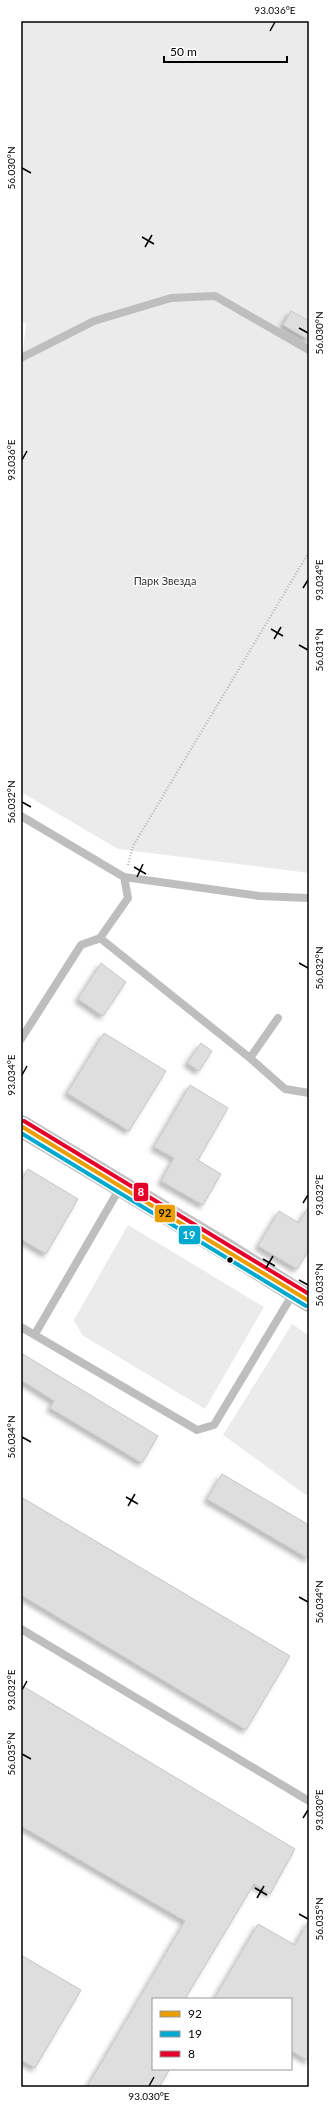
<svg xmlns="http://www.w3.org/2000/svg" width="330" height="2108" font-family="Lato,sans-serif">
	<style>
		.green { fill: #ebebeb }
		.building { fill: #dedede; stroke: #c6c6c6; filter: url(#shadow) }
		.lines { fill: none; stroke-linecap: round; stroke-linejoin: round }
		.path { stroke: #b9b9b9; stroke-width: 2.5; stroke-dasharray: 1 2; stroke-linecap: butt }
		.lane { stroke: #bebebe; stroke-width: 8 }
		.secondary { stroke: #c2c2c2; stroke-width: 22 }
		.bus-1-casing { stroke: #fff; stroke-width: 7 }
		.bus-2-casing { stroke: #fff; stroke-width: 7 }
		.bus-3-casing { stroke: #fff; stroke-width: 7 }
		.bus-1 { stroke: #eb9e00; stroke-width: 4 }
		.bus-2 { stroke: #00a9ce; stroke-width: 4 }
		.bus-3 { stroke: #e4002b; stroke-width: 4 }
		.ticks { fill: none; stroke: #000; stroke-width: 1.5 }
		.bus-dot { fill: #000; stroke: #fff; stroke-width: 1.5 }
		.labels { text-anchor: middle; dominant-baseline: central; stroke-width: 3; stroke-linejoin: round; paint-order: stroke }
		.park-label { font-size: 11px; fill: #313131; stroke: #fff }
		.line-badge { stroke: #fff; stroke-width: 1.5 }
		.badge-label { font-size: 11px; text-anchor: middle; font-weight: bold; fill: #fff }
		.pale-badge-label { font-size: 11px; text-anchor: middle; font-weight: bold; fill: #111 }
		.neatline { fill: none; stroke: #000; stroke-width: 1.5 }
		.ticks-label { font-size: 10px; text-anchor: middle; fill: #000 }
	</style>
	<defs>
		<filter id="shadow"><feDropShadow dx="-3.5" dy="3.5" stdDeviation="2" flood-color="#0004"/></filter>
	</defs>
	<rect width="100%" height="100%" fill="#fff"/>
	<path class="green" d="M21,21h288v852l-191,-24 -97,-57v-423l5,-45 -5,-3z
		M128,1225l136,82 -59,102 -123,-74 -8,-15z
		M292,1324l17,11v159l-3,1 -83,-60z"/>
	<path class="building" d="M291,311l18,10v19l-26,-15z
		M101,963l25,19 -23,34 -25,-17z
		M104,1033l62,38 -37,60 -62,-38z
		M201,1043l11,8 -13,20 -12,-8z
		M190,1085l38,23 -30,52 23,14 -18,31 -42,-24 13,-23 -20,-11z
		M28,1169l50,30 -32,55 -25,-15v-58z
		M309,1206v44l-12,19 -39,-23 21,-35 20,12z
		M21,1353l137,83 -16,27 -92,-55 4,-7 -33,-21z
		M222,1474l87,51v34l-102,-60z
		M21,1497l269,159 -44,74 -225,-135z
		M21,1685l274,164 -25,45 -16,-10 -69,115h-32v70h17l-11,18h-72l98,-166 -164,-95z
		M309,1920v141l-18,-10v-52h-77l44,-75 37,21z
		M21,1955l60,35 -46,78 -14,-8z"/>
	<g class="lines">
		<path class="path" d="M128,865l5,-19 176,-294"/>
		<path class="lane" d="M21,358l73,-37 77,-23 44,-2 94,54
			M21,816l103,61 135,19 50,2
			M96,940l4,-2 28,-40 -4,-21
			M21,1039l60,-94 19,-7 150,120 35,31 24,4
			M250,1058l28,-40
			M21,1327l176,103 17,-5 80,-133
			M35,1334l86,-148
			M21,1629l288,172"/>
		<path class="secondary" d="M21,1126l208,125 80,50"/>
		<defs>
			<path id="bus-1" d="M21,1126l288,175"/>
			<path id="bus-2" d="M21,1133l285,173"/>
			<path id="bus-3" d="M24,1121l285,173"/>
		</defs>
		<use href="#bus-1" class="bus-1-casing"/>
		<use href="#bus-2" class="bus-2-casing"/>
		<use href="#bus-3" class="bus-3-casing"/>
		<use href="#bus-1" class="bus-1"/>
		<use href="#bus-2" class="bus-2"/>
		<use href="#bus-3" class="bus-3"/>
	</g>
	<path class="ticks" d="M270,31l5,-9M22,168l9,5M142,237l12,7M145,247l7,-12M299,328l9,5M22,460l5,-9M303,588l5,-8M271,629l12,7M274,639l7,-12M299,645l9,5M22,802l9,5M134,867l12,7M137,877l6,-13M299,963l9,5M22,1075l5,-9M303,1203l5,-8M263,1259l12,7M266,1268l7,-12M299,1280l9,5M22,1437l9,5M126,1497l12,7M128,1506l7,-12M299,1597l9,5M22,1690l5,-9M22,1754l9,5M303,1818l5,-8M255,1888l12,7M257,1898l7,-12M299,1914l9,5M149,2086l5,-9"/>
	<circle class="bus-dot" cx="230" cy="1260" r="3.5"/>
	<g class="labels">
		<g class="park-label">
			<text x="165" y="580">Парк Звезда</text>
		</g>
	</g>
	<g class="line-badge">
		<rect x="133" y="1182" width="16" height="20" rx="4" fill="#e4002b"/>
		<rect x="154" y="1204" width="22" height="19" rx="4" fill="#eb9e00"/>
		<rect x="178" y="1225" width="23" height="20" rx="4" fill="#00a9ce"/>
	</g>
	<g class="badge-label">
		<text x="141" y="1196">8</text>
		<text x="189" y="1239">19</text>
	</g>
	<g class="pale-badge-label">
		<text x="165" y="1217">92</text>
	</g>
	<rect width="330" height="2108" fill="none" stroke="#ffffff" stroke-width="44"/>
	<rect x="152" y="1998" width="140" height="72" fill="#ffffff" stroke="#999999"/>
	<rect x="160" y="2011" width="20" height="6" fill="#eb9e00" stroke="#999999"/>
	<text x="188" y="2018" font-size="12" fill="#000000">92</text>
	<rect x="160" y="2031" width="20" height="6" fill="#00a9ce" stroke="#999999"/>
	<text x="188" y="2038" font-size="12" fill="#000000">19</text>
	<rect x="160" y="2051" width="20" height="6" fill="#e4002b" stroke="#999999"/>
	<text x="188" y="2058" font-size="12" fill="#000000">8</text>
	<path d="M164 56v6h123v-6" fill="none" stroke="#000000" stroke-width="2"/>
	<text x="170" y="56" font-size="12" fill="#000000" stroke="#ffffff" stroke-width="3" paint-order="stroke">50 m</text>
	<rect x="22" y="22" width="286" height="2064" class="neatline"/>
	<g class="ticks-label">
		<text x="275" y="14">93.036°E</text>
		<text transform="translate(11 168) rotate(-90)" y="4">56.030°N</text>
		<text transform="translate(319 333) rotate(-90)" y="4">56.030°N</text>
		<text transform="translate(11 460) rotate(-90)" y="4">93.036°E</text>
		<text transform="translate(319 580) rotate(-90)" y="4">93.034°E</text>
		<text transform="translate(319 650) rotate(-90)" y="4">56.031°N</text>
		<text transform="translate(11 802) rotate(-90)" y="4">56.032°N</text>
		<text transform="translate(319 968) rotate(-90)" y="4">56.032°N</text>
		<text transform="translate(11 1075) rotate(-90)" y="4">93.034°E</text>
		<text transform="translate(319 1195) rotate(-90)" y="4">93.032°E</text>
		<text transform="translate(319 1285) rotate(-90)" y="4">56.033°N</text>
		<text transform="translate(11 1437) rotate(-90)" y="4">56.034°N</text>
		<text transform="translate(319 1602) rotate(-90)" y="4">56.034°N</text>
		<text transform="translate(11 1690) rotate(-90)" y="4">93.032°E</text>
		<text transform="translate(11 1754) rotate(-90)" y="4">56.035°N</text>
		<text transform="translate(319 1810) rotate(-90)" y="4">93.030°E</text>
		<text transform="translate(319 1919) rotate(-90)" y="4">56.035°N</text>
		<text x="149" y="2100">93.030°E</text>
	</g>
</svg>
